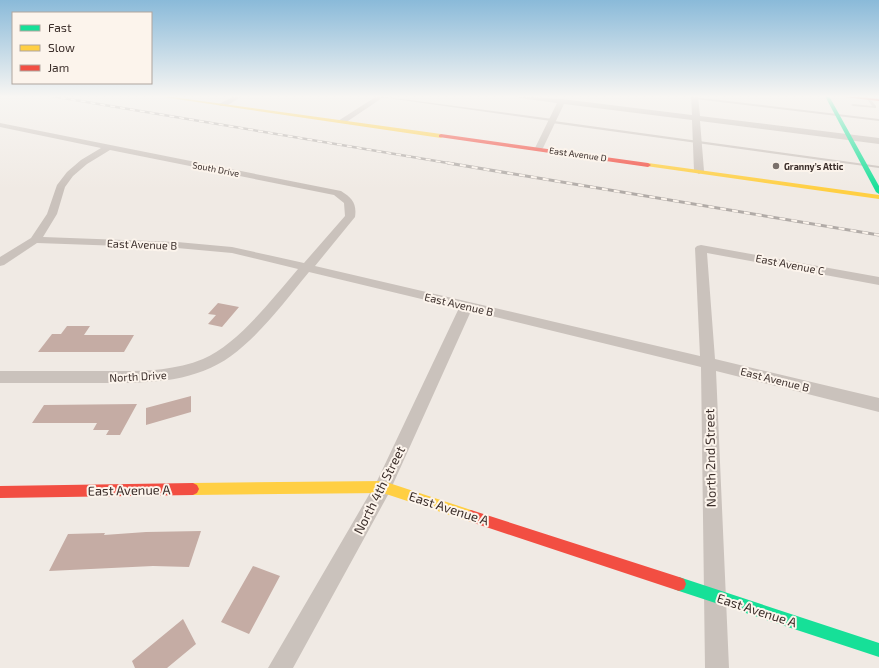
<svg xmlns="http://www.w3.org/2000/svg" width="879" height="668" font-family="'Exo 2',sans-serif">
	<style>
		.building { fill: #c5aca4 }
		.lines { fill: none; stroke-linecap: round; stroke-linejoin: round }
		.lane { fill: #cac2bc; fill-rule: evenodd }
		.street { fill: #cac2bc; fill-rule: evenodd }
		.fast { fill: #16e098; fill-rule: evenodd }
		.slow { fill: #ffcf43; fill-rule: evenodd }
		.jam { fill: #f24e42; fill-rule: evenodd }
		.rail-far1-casing { stroke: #b1aba7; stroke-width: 2.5 }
		.rail-casing { stroke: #b1aba7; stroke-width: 3 }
		.rail-far1 { stroke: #fcf4ec; stroke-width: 1.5; stroke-dasharray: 5; stroke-linecap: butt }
		.rail { stroke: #fcf4ec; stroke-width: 2; stroke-dasharray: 6; stroke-linecap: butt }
		.poi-dot { fill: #7a706b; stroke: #fcf4ec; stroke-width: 1.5 }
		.labels { text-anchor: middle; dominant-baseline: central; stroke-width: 4; stroke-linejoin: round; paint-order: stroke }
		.far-street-label { font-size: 9px; fill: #3b2e2a; stroke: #fcf4ec }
		.far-poi-label { font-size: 9px; font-weight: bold; fill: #3b2e2a; stroke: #fcf4ec; text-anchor: start }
		.street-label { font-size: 11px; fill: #3b2e2a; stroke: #fcf4ec }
		.near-street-label { font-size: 13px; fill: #3b2e2a; stroke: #fcf4ec }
	</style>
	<rect width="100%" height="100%" fill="#f0eae4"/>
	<path class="building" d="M218,303l21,4 -17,20 -14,-3 8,-9 -8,-1z
		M67,326h23l-6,9h50l-10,17h-86l14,-18h9z
		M191,396v16l-45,13v-17z
		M137,404l-17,31h-14l3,-5h-16l4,-7h-65l12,-18z
		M201,531l-12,36 -36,-1 -104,5 19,-37 37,-1 -1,2 42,-3z
		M253,566l27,10 -31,58 -28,-12z
		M183,619l13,25 -29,24h-32l-3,-7z"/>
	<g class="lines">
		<path class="lane" d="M379,96l174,23 2,1 -1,1 325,45v2l-327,-45 -2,-1 1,-1 -171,-24z
			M694,97l185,22v2l-184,-22 -2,-1z
			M869,98l7,8v2l-23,-2 -2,-1 2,-1 19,2 -5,-7z"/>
		<path class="street" d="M234,96h9l-17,10h-6l-1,-2z
			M377,96h8l-40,27h-6l-1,-2z
			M516,96l46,3 130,16 -1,-19h7l2,20 179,22v6l-179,-23 4,50 -5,3 -5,-3 -2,-51 -128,-16 -21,44 -4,3 -4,-3 22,-45 -38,-5z
			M0,123l341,68c11,7 16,12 14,26l-40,49 385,90 -5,-108 2,-2 4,-1 178,32v8l-172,-32 8,106 164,39v14l-163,-41 13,297h-24l-4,-301 -230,-56 -82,182 -96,175h-25l109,-187 82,-173 -150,-36c-24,29 -47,61 -78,84 -41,30 -95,27 -143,27 -29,0 -59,0 -88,0v-12c32,0 63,0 95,0 36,0 74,2 108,-12 35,-15 70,-61 95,-90l-66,-16 -55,-5 -140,-5 -33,22 -4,1v-9l31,-19 16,-24 10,-29 10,-13 14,-12 20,-12 -101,-21zM110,150l224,45 10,8 1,13 -41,47 -72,-16 -55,-5 -134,-5 14,-23 8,-27 8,-11 14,-12z"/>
		<path class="fast" d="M825,96h4l50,90v8l-3,-2z
			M679,577l200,66v14l-200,-66 -5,-2 -2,-5 2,-5z"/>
		<path class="slow" d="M156,96h9l276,38 3,2 -3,2z
			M648,163l231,32v4l-233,-33 -1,-1z
			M383,481l88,29 4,2 2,4 -2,4 -4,2 -88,-29 -190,2 -4,-2 -2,-4 2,-4 4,-2z"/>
		<path class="jam" d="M836,96h12l31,3v2z
			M441,134l207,29 3,2 -3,2 -209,-30v-2z
			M193,483l4,2 2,4 -2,4 -4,2 -193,3v-12z
			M471,510l208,67 5,2 2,5 -2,5 -5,2 -208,-69 -4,-2 -2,-4 2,-4z"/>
		<defs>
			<path id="rail-far1" d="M51,96l403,68"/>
			<path id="rail" d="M448,163l431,72"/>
		</defs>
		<use href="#rail-far1" class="rail-far1-casing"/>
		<use href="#rail" class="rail-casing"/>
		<use href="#rail-far1" class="rail-far1"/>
		<use href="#rail" class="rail"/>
	</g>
	<linearGradient id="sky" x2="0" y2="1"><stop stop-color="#8abad9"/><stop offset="0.51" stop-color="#f8f6f3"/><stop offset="1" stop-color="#f8f6f3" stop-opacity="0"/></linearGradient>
	<rect width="879" height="189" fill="url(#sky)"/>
	<circle class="poi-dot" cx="776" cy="166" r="4"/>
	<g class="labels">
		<g class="far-street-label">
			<text transform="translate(578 154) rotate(8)">East Avenue D</text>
			<text transform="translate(216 169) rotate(11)">South Drive</text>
		</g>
		<g class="far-poi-label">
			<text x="784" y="166">Granny’s Attic</text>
		</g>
		<g class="street-label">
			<text transform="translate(142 244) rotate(2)">East Avenue B</text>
			<text transform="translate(790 264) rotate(11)">East Avenue C</text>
			<text transform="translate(459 304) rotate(13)">East Avenue B</text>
			<text transform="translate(138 376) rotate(-3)">North Drive</text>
			<text transform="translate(775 379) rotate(14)">East Avenue B</text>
		</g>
		<g class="near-street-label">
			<text transform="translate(710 458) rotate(-91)">North 2nd Street</text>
			<text transform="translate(129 490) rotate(-1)">East Avenue A</text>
			<text transform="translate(379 490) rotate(-63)">North 4th Street</text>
			<text transform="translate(449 508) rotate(18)">East Avenue A</text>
			<text transform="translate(757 610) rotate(18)">East Avenue A</text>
		</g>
	</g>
	<rect x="12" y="12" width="140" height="72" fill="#fcf4ec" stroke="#afa59e"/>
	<rect x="20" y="25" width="20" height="6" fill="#16e098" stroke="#afa59e"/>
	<text x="48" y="32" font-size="12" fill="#3b2e2a">Fast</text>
	<rect x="20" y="45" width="20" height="6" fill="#ffcf43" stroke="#afa59e"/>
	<text x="48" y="52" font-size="12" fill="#3b2e2a">Slow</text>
	<rect x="20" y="65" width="20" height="6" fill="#f24e42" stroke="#afa59e"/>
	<text x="48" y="72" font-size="12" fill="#3b2e2a">Jam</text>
</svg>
